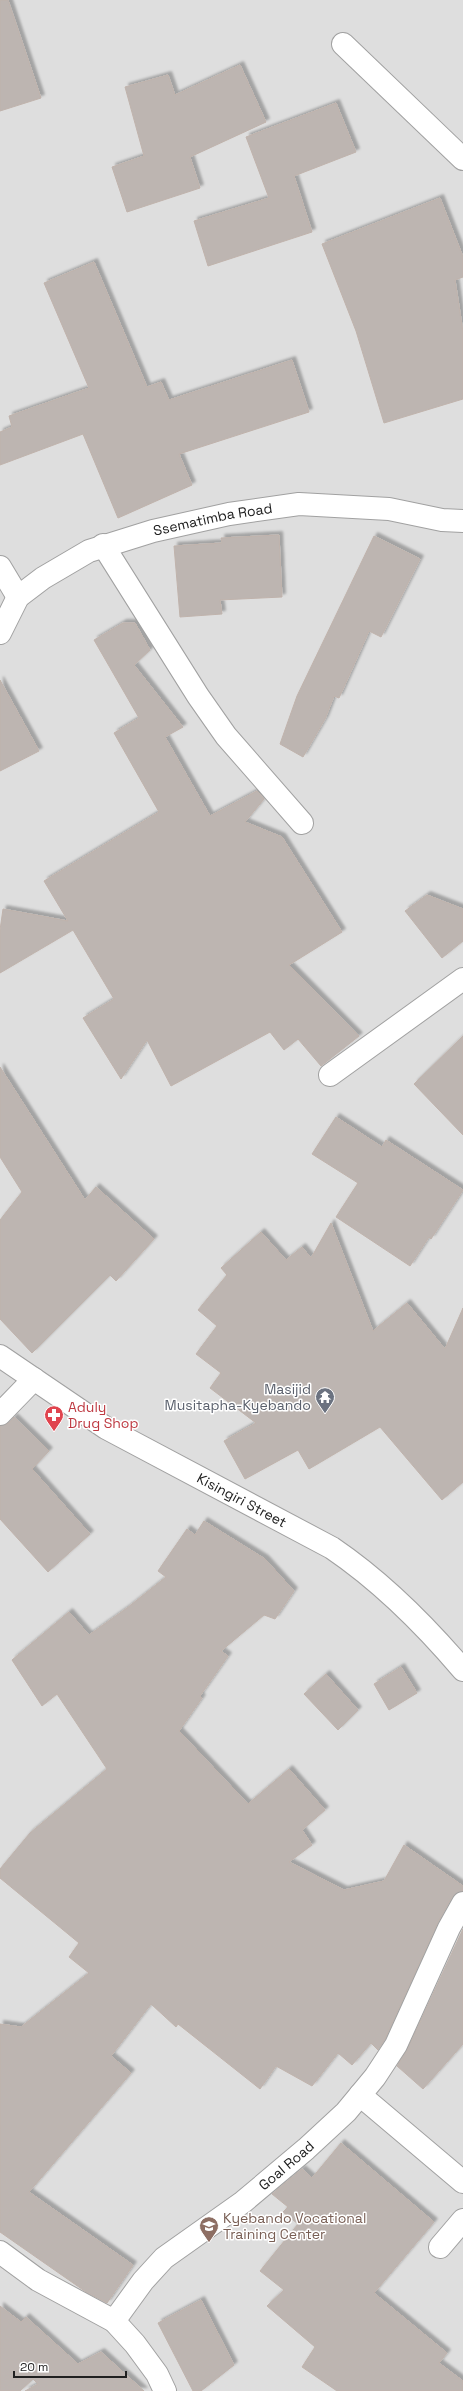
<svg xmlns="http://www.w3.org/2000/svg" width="463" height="2391" font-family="'Space Grotesk',sans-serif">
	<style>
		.residential { fill: #dedede }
		.building { fill: #bdb5b1; stroke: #c0b3ac; filter: url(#shadow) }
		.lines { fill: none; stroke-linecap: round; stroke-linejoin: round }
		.minor-casing { stroke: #a1a1a1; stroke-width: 24 }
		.minor { stroke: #fff; stroke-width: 22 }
		.labels { text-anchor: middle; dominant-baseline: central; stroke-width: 3; stroke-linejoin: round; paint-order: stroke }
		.street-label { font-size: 14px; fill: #202020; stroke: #fff }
		.worship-label { font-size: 14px; fill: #5b616d; stroke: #fff; text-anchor: end }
		.health-label { font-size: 14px; fill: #be3a42; stroke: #fff; text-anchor: start }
		.education-label { font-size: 14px; fill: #785e54; stroke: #fff; text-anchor: start }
	</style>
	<defs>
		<filter id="shadow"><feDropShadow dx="3.5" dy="-3.5" stdDeviation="1" flood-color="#0004"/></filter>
	</defs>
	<rect width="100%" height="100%" fill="#f0ece8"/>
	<path class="residential" d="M0,0h463v2391h-463z"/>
	<path class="building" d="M0,0h8l33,98 -41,13z
		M240,65l26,57 -76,35 10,31 -73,24 -15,-45 32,-11 -19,-69 43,-12 7,20z
		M336,103l20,49 -62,24 18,56 -104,34 -14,-45 75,-23 -23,-61z
		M440,198l23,59v20l-8,3 8,52v67l-79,24 -28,-92 -34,-87z
		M94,262l53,125 14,-5 8,18 123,-40 17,52 -130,42 13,31 -74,33 -35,-84 -83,31v-33l12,-5 -3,-11 80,-28 -45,-105z
		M279,535l3,62 -62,3 2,14 -42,3 -6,-71 48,-3 -1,-5z
		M374,536l46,23 -39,78 -12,-6 -30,67 -5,-2 -9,23 -22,38 -23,-13 17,-48z
		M123,623h12l15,27 -16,15 49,62 -18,10 45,79 47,-25 7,8 -19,23 37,15 60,95 -53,33 70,71 -38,30 -23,-27 -14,11 -14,-18 -99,54 -24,-46 -26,39 -38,-61 31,-19 -41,-69 -73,43v-43l3,-21 65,12 -24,-40 115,-69 -45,-79 25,-15 -45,-78z
		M0,680l39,71 -39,20z
		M427,895l36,14v32l-21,17 -37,-47z
		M463,1036v99l-49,-51z
		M0,1067l85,133 11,-13 58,52 -38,42 -6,-6 -78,78 -32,-34v-99l22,-28 -22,-35z
		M336,1117l46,30 4,-7 77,50 -32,49 -2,-2 -19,29 -74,-49 22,-34 -46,-29z
		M331,1223l42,108 34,-28 38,46 18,-41v174l-21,18 -62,-73 -71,42 -11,-19 -53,29 -21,-38 32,-18 -46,-35 11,-15 -25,-19 21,-28 -19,-16 29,-35 -6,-7 40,-36 25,28 16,-13 9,11z
		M14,1417l35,34 -17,18 58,65 -42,38 -48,-53v-93l9,-3z
		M204,1521l61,38 29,32 -19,28 -11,-4 -43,36 7,5 -28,40 2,2 -23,33 69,73 41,-35 36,41 -23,20 10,15 -23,17 55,28 40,-9 20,-36 59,41v5l-11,6 -14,25 -53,117 -7,11 -7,-7 -19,22 -14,-12 -26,33 -36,-20 -16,23 -82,-65 -2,3 -25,-23 -40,52 20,17 -102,119 104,73 -26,38 -21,-11 -86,-60v-208l21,3 68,-54 -20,-16 10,-14 -79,-65v-9l30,-36 77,-64 -50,-75 -15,12 -30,-46 57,-48 20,23 38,-27 39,-31 -8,-6 29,-42 8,6z
		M401,1667l16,26 -28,17 -15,-26z
		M326,1674l32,36 -20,20 -34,-36z
		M463,1929v115l-40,45 -26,-23 10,-16z
		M341,2143l93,79 -60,71 73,60 -8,10 24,18v10h-126l-35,-24 13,-20 -48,-41 17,-16 -24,-19 38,-47 -15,-12 5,-5 -16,-13 30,-25 10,9z
		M201,2300l33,65 -33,26h-8l-35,-68z
		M0,2306l21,16 5,-5 52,47 23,-12 43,39h-119l13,-7 -5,-5 -13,12h-20z"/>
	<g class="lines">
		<defs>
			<g id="minor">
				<path d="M343,44l120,115"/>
				<path d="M103,545l95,151 28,40 76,87"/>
				<path d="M0,567l18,30"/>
				<path id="s1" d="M0,633l18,-36 25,-19 46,-27 64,-20 76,-17 70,-10 90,5 53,11 21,1"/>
				<path d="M330,1075l133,-96"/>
				<path id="s2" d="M0,1356l106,72 226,120c50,34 92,76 131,122"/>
				<path d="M0,1414l34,-35"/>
				<path d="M360,2095l103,87"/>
				<path d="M440,2247l23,-27"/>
				<path d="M0,2252l38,28 76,41 21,23 22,30 8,17"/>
				<path id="s3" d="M114,2321l29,-40 21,-23 79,-56 63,-53 40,-37 29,-35 21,-32 53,-117 14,-25"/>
			</g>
		</defs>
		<use href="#minor" class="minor-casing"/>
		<use href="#minor" class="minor"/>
	</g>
	<defs>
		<symbol id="temple-pin" viewBox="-11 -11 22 30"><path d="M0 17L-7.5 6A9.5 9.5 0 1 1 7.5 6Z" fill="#6b7280" stroke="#fff"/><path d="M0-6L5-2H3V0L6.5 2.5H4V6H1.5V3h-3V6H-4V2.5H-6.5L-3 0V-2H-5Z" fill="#fff"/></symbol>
		<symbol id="pharmacy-pin" viewBox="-11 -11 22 30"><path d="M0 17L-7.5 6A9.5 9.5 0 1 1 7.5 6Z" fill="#e0444e" stroke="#fff"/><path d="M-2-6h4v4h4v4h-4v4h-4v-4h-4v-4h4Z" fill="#fff"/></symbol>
		<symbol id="school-pin" viewBox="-11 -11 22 30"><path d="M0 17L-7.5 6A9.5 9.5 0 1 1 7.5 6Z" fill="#8d6e63" stroke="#fff"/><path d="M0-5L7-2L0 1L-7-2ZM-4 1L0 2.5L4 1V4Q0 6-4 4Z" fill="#fff"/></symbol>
	</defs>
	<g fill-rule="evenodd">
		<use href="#temple-pin" x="314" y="1386" width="22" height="30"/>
		<use href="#pharmacy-pin" x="43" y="1404" width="22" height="30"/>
		<use href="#school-pin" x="198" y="2215" width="22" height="30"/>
	</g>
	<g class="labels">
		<g class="street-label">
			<text stroke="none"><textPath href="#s1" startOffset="253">Ssematimba Road</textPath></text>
			<text stroke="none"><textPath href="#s2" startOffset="282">Kisingiri Street</textPath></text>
			<text stroke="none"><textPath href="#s3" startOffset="234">Goal Road</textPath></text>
		</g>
		<g class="worship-label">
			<text x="311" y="1389">Masijid<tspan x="311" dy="16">Musitapha-Kyebando</tspan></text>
		</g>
		<g class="health-label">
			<text x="68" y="1407">Aduly<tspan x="68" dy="16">Drug Shop</tspan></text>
		</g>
		<g class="education-label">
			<text x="223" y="2218">Kyebando Vocational<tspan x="223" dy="16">Training Center</tspan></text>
		</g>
	</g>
	<path d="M14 2371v6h112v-6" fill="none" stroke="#202020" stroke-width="2"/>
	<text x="20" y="2371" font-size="12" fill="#202020" stroke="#ffffff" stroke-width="3" paint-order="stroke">20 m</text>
</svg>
